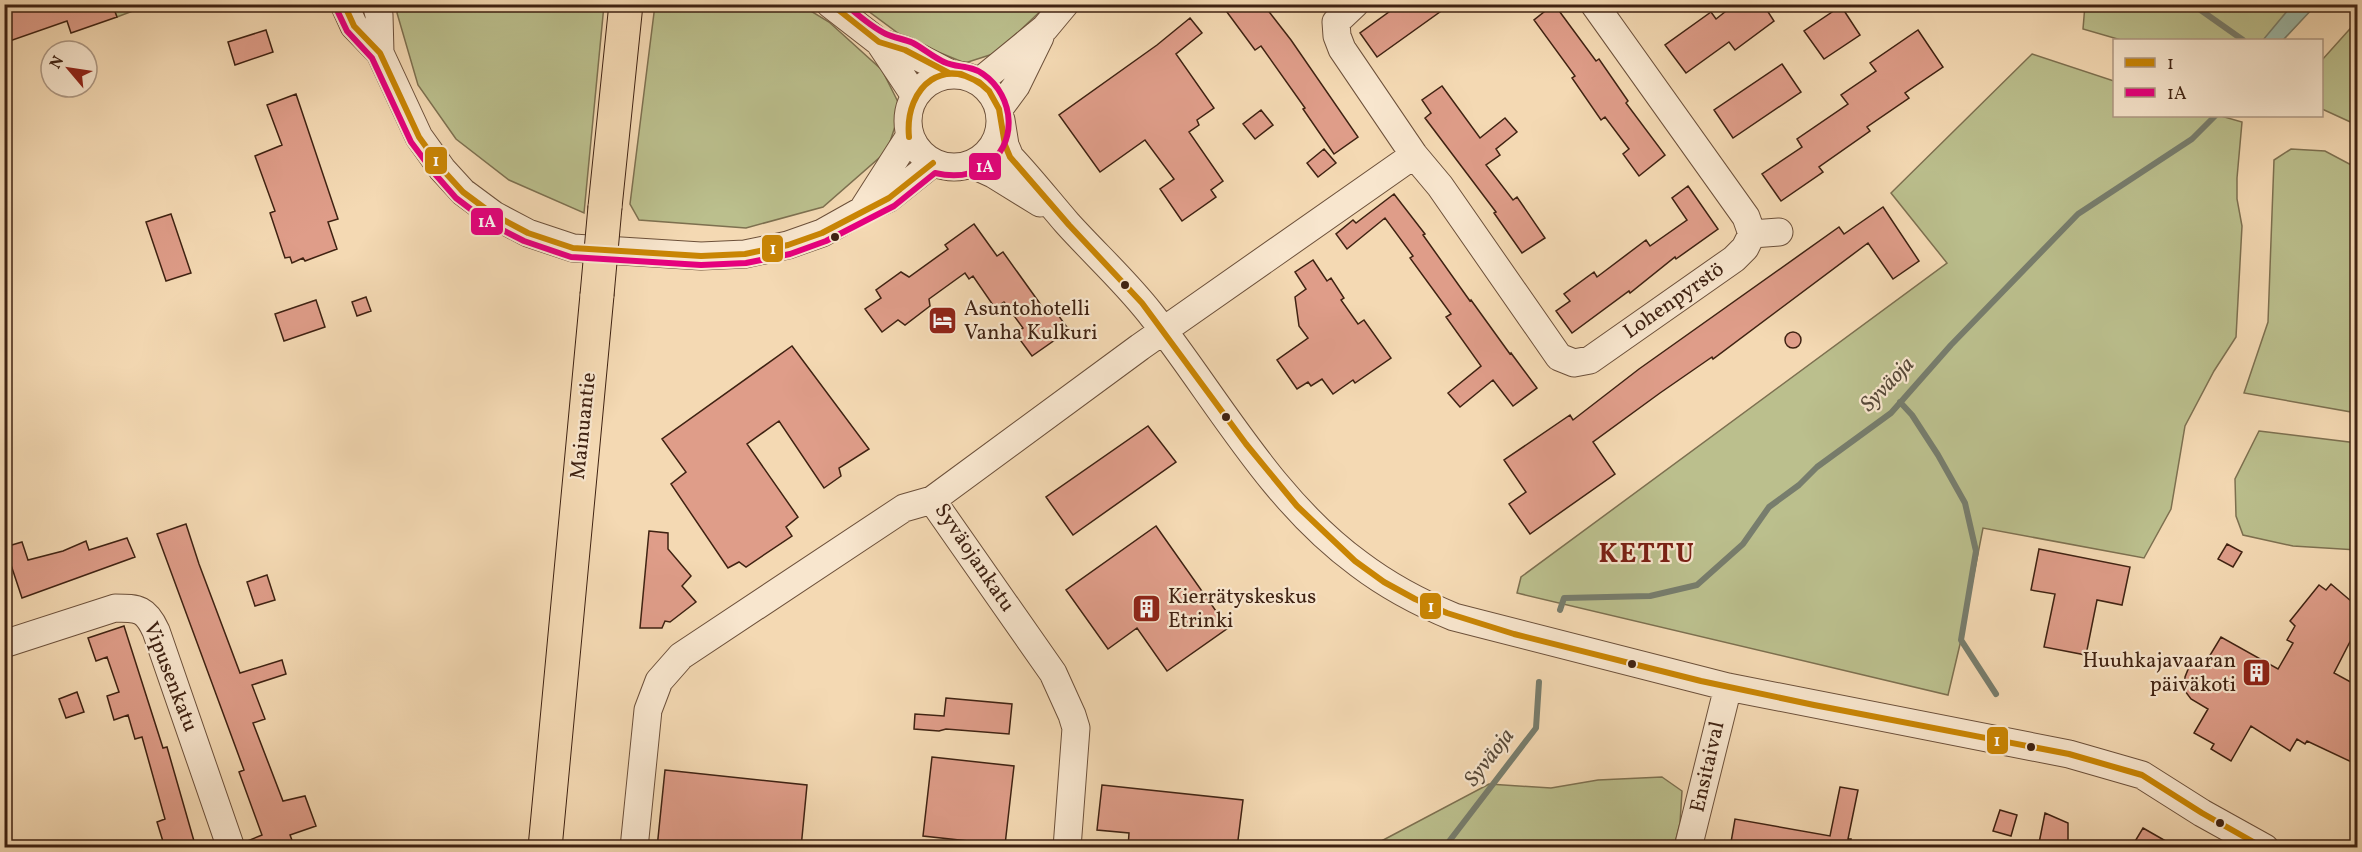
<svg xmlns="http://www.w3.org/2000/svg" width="2362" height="852" font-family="Vollkorn,serif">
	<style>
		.green { fill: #bbbf8d; stroke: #7d7050; stroke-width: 1.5 }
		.water { fill: #9cbaaa; stroke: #777d6d; stroke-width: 1.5 }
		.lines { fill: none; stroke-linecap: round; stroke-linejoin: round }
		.stream { stroke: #777d6d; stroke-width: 6 }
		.building { fill: #df9d89; stroke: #3f2212; stroke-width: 1.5 }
		.minor-casing { stroke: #6c503a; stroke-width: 29 }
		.highway-casing { stroke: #3f2212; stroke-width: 35 }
		.minor { stroke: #f8e6ce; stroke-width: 27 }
		.highway { stroke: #f4d9b3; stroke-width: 33 }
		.highway-bridge-casing { stroke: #3f2212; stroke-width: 35; stroke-linecap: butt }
		.highway-bridge { stroke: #f4d9b3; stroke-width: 33 }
		.bus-1-casing { stroke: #f8e6ce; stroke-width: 10 }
		.bus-2-casing { stroke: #f8e6ce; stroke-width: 10 }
		.bus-1 { stroke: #c98504; stroke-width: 6 }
		.bus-2 { stroke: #e5007d; stroke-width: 6 }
		.bus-dot { fill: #3f2212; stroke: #f8e6ce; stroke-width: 2 }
		.labels { text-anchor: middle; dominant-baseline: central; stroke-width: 4.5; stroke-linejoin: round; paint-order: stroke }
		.street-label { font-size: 21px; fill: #3f2212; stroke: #f8e6ce }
		.poi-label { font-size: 21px; fill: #3f2212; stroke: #f8e6ce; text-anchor: start }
		.water-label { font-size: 22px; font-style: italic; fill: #564838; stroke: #f8e6ce }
		.district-label { font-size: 27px; font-weight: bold; letter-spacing: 1.5px; fill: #7a1f14; stroke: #f8e6ce }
		.line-badge { stroke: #f8e6ce; stroke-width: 2 }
		.badge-label { font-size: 16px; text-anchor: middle; font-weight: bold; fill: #fff }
	</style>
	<rect width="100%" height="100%" fill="#f4d9b3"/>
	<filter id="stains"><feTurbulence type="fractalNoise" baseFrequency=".00333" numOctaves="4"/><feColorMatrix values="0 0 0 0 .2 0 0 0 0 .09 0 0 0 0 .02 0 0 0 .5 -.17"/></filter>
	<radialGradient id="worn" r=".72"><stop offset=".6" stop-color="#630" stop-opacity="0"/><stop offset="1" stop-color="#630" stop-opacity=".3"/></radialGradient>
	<path class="green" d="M151,4l-34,13 -5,-12z
		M399,4l205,1 -20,208 -75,-33 -53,-41 -38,-54 -21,-72z
		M655,5h146l28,17 53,48 19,38 -14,43 -64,56 -77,21 -107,-8 -9,-16z
		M860,5h187l-51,48 -31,10 -59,-24z
		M2085,5h230l-32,35h-162l-38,-11z
		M2357,21v104l-35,-16v-49z
		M2032,54l82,27v35h107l21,6 -5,56v21l5,27 -6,111 -22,34 -29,55 -14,83 -27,49 -161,-30 -22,112 -13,55 -431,-102 4,-16 426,-314 -56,-70z
		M2291,149l34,2 32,17v245l-113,-20 24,-71 6,-162z
		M2259,431l98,12v107l-64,-4 -50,-11 -7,-19 -1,-37z
		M1662,777l20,14 -2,32 -6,24h-304l119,-63 62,4 47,-8z"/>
	<path class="water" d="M2293,4l23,1 -33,35h-20z"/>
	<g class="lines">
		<path class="stream" d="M2192,4l51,36
			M1900,402l12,13 26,40 27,48 11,48 -15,89 35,54
			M1560,610l4,-12 86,-2 47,-11 46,-41 26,-37 30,-22 18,-18 74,-54 60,-68 127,-131 114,-75 23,-23
			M1444,848l92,-120 3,-46"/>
	</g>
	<path class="building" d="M4,4h108l5,13 -46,16 -4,-12 -63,22z
		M1221,4h42l28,36 67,97 -24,17 -31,-45 2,-1 -44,-62 -6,4z
		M1400,4h51l-74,53 -17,-24z
		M1554,4l42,57 3,-2 29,42 -2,2 39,52 -26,21 -16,-22 6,-5 -24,-32 -4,3 -29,-42 3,-2 -41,-56z
		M1735,4h28l11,17 -39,29 -6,-8 -43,31 -21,-28 46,-33 5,7z
		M1841,6l19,29 -36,24 -20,-28z
		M1190,18l12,15 -26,21 38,54 -17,12 2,5 -10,7 34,49 -12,9 5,7 -34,24 -22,-32 14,-10 -29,-39 -45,32 -41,-57 98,-70z
		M266,30l7,22 -38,13 -7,-23z
		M1918,30l25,37 -38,26 4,5 -42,29 3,4 -51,36 4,5 -42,29 -19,-27 40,-27 -5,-8 51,-35 -7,-9 35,-24 -6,-8z
		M1782,64l19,28 -68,46 -19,-28z
		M1442,86l38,52 25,-20 12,14 -21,17 4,6 -14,10 27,35 4,-3 28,41 -23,15 -28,-40 2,-1 -71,-94 6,-5 -9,-13z
		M296,94l42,125 -10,3 9,27 -32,12 -2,-3 -11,5 -2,-6 -5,1 -15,-45 5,-2 -20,-55 27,-11 -15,-40z
		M1261,110l12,15 -18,14 -12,-15z
		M1324,149l12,14 -18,14 -11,-14z
		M1688,186l30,43 -42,30 -1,-2 -45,36 -1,-2 -57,42 -16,-22 14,-10 -6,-7 30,-22 3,5 49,-37 4,6 37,-26 -15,-22z
		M1394,194l31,40 -2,1 47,66 1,-1 39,54 1,-1 26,35 -24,18 -20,-26 -33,27 -12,-14 33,-27 -35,-49 5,-3 -41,-56 3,-2 -28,-38 -38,31 -11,-15 17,-14 3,3z
		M1883,207l36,54 -26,18 -25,-36 -155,116 -1,-2 -52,36 -67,49 22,32 -85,60 -21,-30 17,-12 -22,-32 66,-45 3,5 66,-51 200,-142 5,7z
		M171,214l20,59 -25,8 -20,-59z
		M974,224l23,32 6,-4 43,60 7,-4 16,22 -37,26 -17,-23 8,-5 -19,-26 -9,6 -22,-32 -4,3 -4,-6 -36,26 1,7 -25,19 -7,-5 -16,12 -17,-23 16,-11 -5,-8 25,-18 8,5 39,-28 -3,-4z
		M1313,260l14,21 4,-3 13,20 -3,2 17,24 6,-4 27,38 -36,25 -2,-3 -20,14 -11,-15 -11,7 -3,-4 -11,7 -20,-29 31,-22 -9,-12 -4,-29 11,-8 -11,-17z
		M366,297l5,14 -14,5 -5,-14z
		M316,300l9,27 -41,14 -9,-27z
		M1785 340a8 8 0 1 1 16 0a8 8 0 1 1-16 0Z
		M792,346l77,103 -30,19 2,8 -17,12 -45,-67 -32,23 51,73 -12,10 6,9 -46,31 -7,-5 -11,6 -57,-84 15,-12 -24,-33z
		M1148,426l28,36 -103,73 -27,-38z
		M186,524l13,40 41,109 42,-13 4,14 -34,11 13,34 -12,4 30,78 22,-5 11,30 -26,9 5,13h-49l-1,-6 17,-7 -23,-63 5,-2 -87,-236z
		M1156,526l72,102 -61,43 -30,-43 -29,21 -42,-59z
		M649,531l19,2v16l23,27 -9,10 14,16 -26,20 -5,-1 -3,7h-22z
		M127,538l8,19 -113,41 -17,-51 17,-5 6,18 35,-9 23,-10 3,9z
		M2227,544l15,8 -9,15 -15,-8z
		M2039,549l91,18 -8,38 -25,-5 -11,55 -42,-8 11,-53 -24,-4z
		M267,575l8,25 -20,6 -8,-24z
		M2331,584l27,23v8l-6,9 5,4 -23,45 24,13v79l-51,-24 -2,3 -8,-5 -7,12 -39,-25 -20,35 -20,-12 3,-5 -20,-11 14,-24 -17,-10 -6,-8v-14l4,-10 10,-8 10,-2 12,-20 57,32 15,-26 -6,-3 8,-14 -5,-5 29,-36 7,5z
		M124,626l39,122 4,-1 29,101h-31l-8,-26 8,-3 -23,-82 -7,2 -7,-24 -14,5 -7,-24 12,-4 -12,-35 -11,4 -8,-23z
		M77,692l7,20 -18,6 -7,-19z
		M946,698l66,6 -3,30 -63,-5 -7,2 -25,-2 1,-15 29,2z
		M932,757l82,9 -9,79 -82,-9z
		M665,770l142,15 -6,63h-144z
		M1102,785l141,15 -6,48h-109l1,-15 -32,-3z
		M1840,787l18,3 -10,49h3l-1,9h-120l5,-29 95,17z
		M2000,810l17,5 -6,21 -18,-5z
		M2045,813l23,10v25l-29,-5z
		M2143,828l35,20h-47z"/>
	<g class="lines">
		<defs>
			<path id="minor" d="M344,4l10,22 26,27 39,84 23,32 21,23 31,23 34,18 45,15 128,8 44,-2 43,-9 34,-12 41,-23 26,-12 44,-35
				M376,4l3,11 1,38
				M830,4l49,38 26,8 44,23
				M1355,4l-19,18 1,14 5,13 72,106 26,31 119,171 15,6 16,-3 144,-101 11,-11 7,-14 -6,-17 -152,-213
				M879,42l36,54
				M908 121a46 46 0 1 1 92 0a46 46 0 1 1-92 0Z
				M979,82l66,-54 20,-24
				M999,109l17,-23 24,-49
				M1001,120l4,25 5,12c20,21 38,44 57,66 27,30 58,58 83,90 67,85 120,186 209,251 29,22 61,39 95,53l274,70 341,67 73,21 60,38 63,35
				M971,164l22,10 47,29
				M863,209l46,-72
				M1752,234l27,-2
				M4,644l111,-36c24,0 31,1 41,23l75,217
				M634,848l14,-138 11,-29 22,-25 223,-148 28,-8
				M1067,848l9,-120 -4,-13 -19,-42 -121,-173 208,-153 274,-192
				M1688,848l40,-161"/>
			<path id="highway" d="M605,207l21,-203
				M545,848l52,-553"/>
		</defs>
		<use href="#minor" class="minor-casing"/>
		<use href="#highway" class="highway-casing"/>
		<use href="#minor" class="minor"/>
		<use href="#highway" class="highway"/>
		<defs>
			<path id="highway-bridge" d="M597,295l8,-88"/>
		</defs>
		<use href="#highway-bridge" class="highway-bridge-casing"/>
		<use href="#highway-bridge" class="highway-bridge"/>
		<defs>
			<path id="bus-1" d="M344,4l10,22 26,27 39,84 23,32 21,23 31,23 34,18 45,15 128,8 44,-2 43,-9 34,-12 67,-35 44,-35
				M831,4l48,38 26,8 44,23 12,1 18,8 10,9 10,18 6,36 5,12 59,68 73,78 104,141 51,62 58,55 29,21 31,17 32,14 67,21 187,47 113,24 255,49 73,21 60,38 62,35
				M909,137c-5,-51 38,-86 80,-46"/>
			<path id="bus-2" d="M336,8l11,23 25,27 39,84 24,32 21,24 33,25 35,18 47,16 130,8 45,-2 44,-9 36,-13 68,-35 41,-33c17,4 33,4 49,-6 35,-21 31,-71 -1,-93 -12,-9 -26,-6 -39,-12 -11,-5 -20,-13 -31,-19 -9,-4 -18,-5 -27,-9 -15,-7 -28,-19 -41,-30"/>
		</defs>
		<use href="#bus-1" class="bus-1-casing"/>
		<use href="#bus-2" class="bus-2-casing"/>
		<use href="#bus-1" class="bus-1"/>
		<use href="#bus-2" class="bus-2"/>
	</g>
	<defs>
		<symbol id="hotel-square" viewBox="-11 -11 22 22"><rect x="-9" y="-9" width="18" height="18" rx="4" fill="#8f2418" stroke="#f8e6ce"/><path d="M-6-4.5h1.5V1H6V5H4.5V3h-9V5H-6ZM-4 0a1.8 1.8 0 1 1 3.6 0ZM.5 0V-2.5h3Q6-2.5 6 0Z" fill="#fff"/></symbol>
		<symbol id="building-square" viewBox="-11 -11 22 22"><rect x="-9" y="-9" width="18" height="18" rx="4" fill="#8f2418" stroke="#f8e6ce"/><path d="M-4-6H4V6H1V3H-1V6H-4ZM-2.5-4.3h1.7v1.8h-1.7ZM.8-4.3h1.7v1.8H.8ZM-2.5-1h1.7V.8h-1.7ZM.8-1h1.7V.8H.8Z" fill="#fff"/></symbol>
	</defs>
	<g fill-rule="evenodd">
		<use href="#hotel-square" x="926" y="304" width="33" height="33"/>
		<use href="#building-square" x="1130" y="592" width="33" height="33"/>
		<use href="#building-square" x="2240" y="656" width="33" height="33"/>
	</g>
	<g class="bus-dot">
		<circle cx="835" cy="237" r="5"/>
		<circle cx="1125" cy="285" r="5"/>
		<circle cx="1226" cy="417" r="5"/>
		<circle cx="1632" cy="664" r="5"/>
		<circle cx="2031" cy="747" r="5"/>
		<circle cx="2220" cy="823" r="5"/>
	</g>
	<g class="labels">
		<g class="street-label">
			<text transform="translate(1674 301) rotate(-35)">Lohenpyrstö</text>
			<text transform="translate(584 426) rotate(-84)">Mainuantie</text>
			<text transform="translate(974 558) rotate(56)">Syväojankatu</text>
			<text transform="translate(170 677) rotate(69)">Vipusenkatu</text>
			<text transform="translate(1708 767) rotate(-77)">Ensitaival</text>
		</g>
		<g class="poi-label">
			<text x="964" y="309">Asuntohotelli<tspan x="964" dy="24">Vanha Kulkuri</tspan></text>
			<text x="1168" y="597">Kierrätyskeskus<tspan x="1168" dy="24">Etrinki</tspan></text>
			<text x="2236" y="661" text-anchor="end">Huuhkajavaaran<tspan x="2236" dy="24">päiväkoti</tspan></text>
		</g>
		<g class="water-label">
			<text transform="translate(1888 385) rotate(-46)">Syväoja</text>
			<text transform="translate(1490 758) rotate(-52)">Syväoja</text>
		</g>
		<g class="district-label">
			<text x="1647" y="555">KETTU</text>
		</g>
	</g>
	<g class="line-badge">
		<rect x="424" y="146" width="24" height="29" rx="6" fill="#c98504"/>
		<rect x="968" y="152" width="34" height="29" rx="6" fill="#e5007d"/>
		<rect x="470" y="207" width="34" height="29" rx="6" fill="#e5007d"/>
		<rect x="761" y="234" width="23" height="29" rx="6" fill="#c98504"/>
		<rect x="1419" y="592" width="23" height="28" rx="6" fill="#c98504"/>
		<rect x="1986" y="726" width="23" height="29" rx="6" fill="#c98504"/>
	</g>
	<g class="badge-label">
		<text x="436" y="166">1</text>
		<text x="985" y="172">1A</text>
		<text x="487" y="227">1A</text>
		<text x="773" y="254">1</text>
		<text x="1431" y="612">1</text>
		<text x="1997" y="746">1</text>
	</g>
	<rect width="2362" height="852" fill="none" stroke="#f4d9b3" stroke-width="24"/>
	<rect x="6" y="6" width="2350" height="840" fill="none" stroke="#3f2212" stroke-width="3"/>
	<rect x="12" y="12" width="2338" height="828" fill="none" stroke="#3f2212" stroke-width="1.5"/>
	<rect x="2113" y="39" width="210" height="78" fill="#f8e6ce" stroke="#ae9883" stroke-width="1.5"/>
	<rect x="2125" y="58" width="30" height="9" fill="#c98504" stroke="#ae9883" stroke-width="1.5"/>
	<text x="2167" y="69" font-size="18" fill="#3f2212">1</text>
	<rect x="2125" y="88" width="30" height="9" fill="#e5007d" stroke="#ae9883" stroke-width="1.5"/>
	<text x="2167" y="99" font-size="18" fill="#3f2212">1A</text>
	<g transform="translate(69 69) rotate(299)"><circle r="28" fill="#f8e6ce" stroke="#ae9883" stroke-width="1.5"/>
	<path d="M0-4.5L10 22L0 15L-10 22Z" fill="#8f2418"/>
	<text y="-9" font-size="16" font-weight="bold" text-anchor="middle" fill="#3f2212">N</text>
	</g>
	<rect width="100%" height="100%" filter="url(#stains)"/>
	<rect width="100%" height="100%" fill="url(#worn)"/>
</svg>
